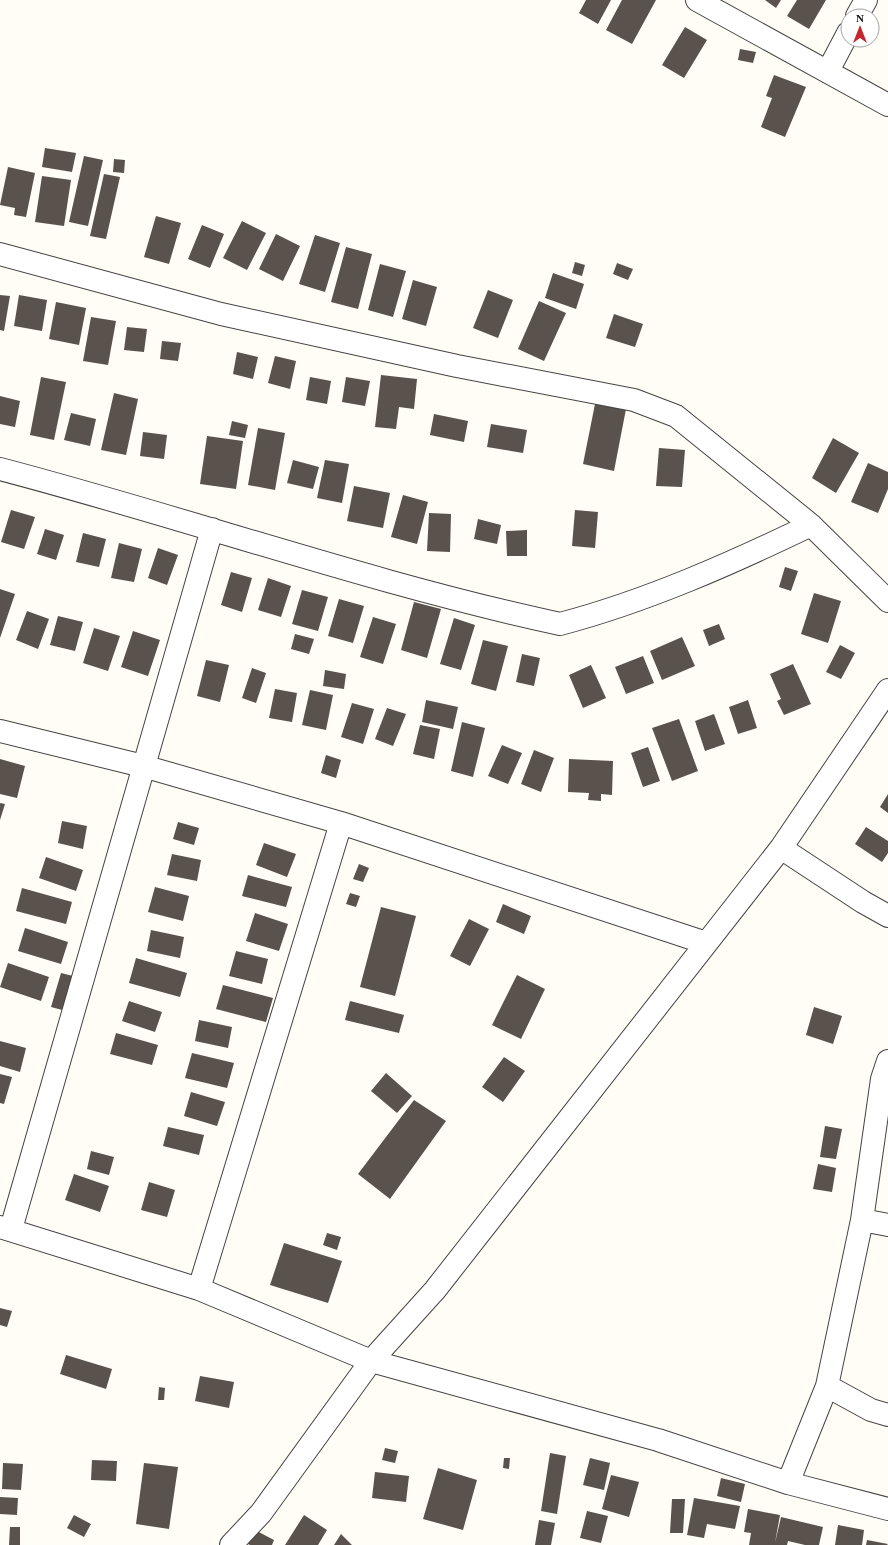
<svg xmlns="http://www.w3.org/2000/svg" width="888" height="1545" font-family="'Times New Roman',serif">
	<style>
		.building { fill: #5a524d }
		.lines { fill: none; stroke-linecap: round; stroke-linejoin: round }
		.minor-casing { stroke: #444; stroke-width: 24 }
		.minor { stroke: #fff; stroke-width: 22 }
	</style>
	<rect width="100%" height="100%" fill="#fffdf5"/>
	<path class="building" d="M586,0h25l-13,24 -19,-11z
		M622,0h34l-24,44 -26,-14z
		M765,0h16l-5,8z
		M797,0h29l-17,29 -22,-13z
		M685,27l22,13 -23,38 -22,-13z
		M740,49l16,3 -3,11 -15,-3z
		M774,75l32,12 -21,50 -24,-10 11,-29 -6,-2z
		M45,148l31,5 -4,19 -30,-5z
		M84,156l19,4 -15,66 -19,-4z
		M114,159l11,1 -1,13 -11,-1z
		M8,167l27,6 -9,44 -12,-2 1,-7 -15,-3z
		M104,174l16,3 -14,62 -16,-3z
		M42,176l29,4 -7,46 -29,-4z
		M156,216l25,7 -12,41 -25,-7z
		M242,221l24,12 -19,37 -24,-12z
		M202,225l22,9 -14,34 -22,-9z
		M276,234l24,12 -17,35 -24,-12z
		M315,235l25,8 -15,49 -26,-8z
		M346,247l26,7 -14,55 -27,-7z
		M575,262l10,3 -3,11 -10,-3z
		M617,263l16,6 -5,11 -15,-6z
		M380,264l26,7 -13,46 -25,-7z
		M553,273l31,11 -8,25 -31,-11z
		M413,280l24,7 -11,39 -24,-7z
		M488,290l25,10 -15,38 -25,-10z
		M0,295l10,1 -6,35 -4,-1z
		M19,295l28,5 -5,31 -28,-5z
		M539,301l27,12 -22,48 -26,-12z
		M56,302l30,6 -7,37 -30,-6z
		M614,314l29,10 -8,23 -29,-9z
		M91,317l25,4 -8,44 -25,-4z
		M127,327l20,2 -3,23 -20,-2z
		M162,341l19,2 -3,18 -18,-2z
		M237,352l21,5 -5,22 -20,-5z
		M275,356l21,5 -6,28 -22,-6z
		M381,375l36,4 -3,30 -15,-2 -3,22 -21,-2z
		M41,377l25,5 -12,58 -24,-5z
		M310,377l21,4 -4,23 -21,-4z
		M346,377l24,4 -5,25 -23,-4z
		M114,393l24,6 -12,56 -25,-5z
		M0,396l20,5 -5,26 -15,-3z
		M595,404l31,5 -12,62 -31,-7z
		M71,413l25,6 -6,27 -26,-6z
		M434,414l34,7 -4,21 -34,-7z
		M232,421l16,4 -3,13 -16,-3z
		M491,424l36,6 -4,23 -36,-6z
		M258,428l27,5 -10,57 -27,-5z
		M143,432l24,3 -3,24 -24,-3z
		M207,436l36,5 -7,48 -36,-5z
		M833,438l26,15 -23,40 -24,-15z
		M659,448l26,2 -3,37 -26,-1z
		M293,460l26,7 -6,22 -26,-6z
		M325,460l24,4 -7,39 -25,-5z
		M868,463l20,9v17l-10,24 -27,-11z
		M354,486l36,7 -7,35 -36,-7z
		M403,495l25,7 -11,42 -26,-7z
		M11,510l24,7 -11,32 -23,-7z
		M575,510l23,2 -3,36 -23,-2z
		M429,513l22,1 -1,38 -23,-1z
		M478,519l23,6 -4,19 -23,-5z
		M45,529l19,6 -8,25 -19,-6z
		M527,530v26h-20l-1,-25z
		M83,533l23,6 -7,28 -23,-5z
		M119,543l23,6 -8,33 -23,-4z
		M158,548l20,7 -11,30 -19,-7z
		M785,567l13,4 -7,20 -12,-4z
		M231,572l21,6 -10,34 -21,-7z
		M268,578l23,8 -10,31 -23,-7z
		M0,589l15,5 -15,44z
		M302,590l26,7 -10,34 -26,-7z
		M814,593l27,8 -13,42 -27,-9z
		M339,599l25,7 -11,37 -25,-7z
		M414,602l27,7 -14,49 -26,-8z
		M27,611l22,8 -11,30 -22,-9z
		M58,616l25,6 -8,29 -25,-6z
		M373,617l23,7 -13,40 -23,-7z
		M454,618l21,7 -14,45 -21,-6z
		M719,624l6,15 -16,7 -6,-16z
		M94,628l26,8 -12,35 -25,-8z
		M133,631l27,9 -12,36 -27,-9z
		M295,634l19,5 -5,15 -18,-5z
		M682,637l13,29 -33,14 -12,-29z
		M483,640l25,6 -12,45 -25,-7z
		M840,645l15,8 -14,26 -15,-7z
		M522,654l18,4 -6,28 -18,-4z
		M643,656l11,27 -28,11 -11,-27z
		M206,660l23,5 -9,37 -23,-6z
		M793,664l18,40 -27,11 -7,-14 4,-2 -11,-25z
		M591,665l15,33 -23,10 -14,-33z
		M252,668l14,5 -10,30 -14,-5z
		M325,670l21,4 -2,15 -21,-3z
		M275,689l22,4 -5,29 -23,-4z
		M310,690l23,5 -7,35 -24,-5z
		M426,700l32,7 -5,22 -31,-7z
		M748,700l9,28 -19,6 -9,-27z
		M352,703l22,6 -11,35 -22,-7z
		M387,708l19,6 -13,32 -18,-7z
		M714,714l11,30 -20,7 -10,-30z
		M679,719l19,52 -26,10 -20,-53z
		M462,722l23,6 -12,49 -22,-6z
		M420,725l20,4 -6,30 -21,-5z
		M502,745l20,8 -14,31 -20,-8z
		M648,747l12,34 -17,6 -12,-34z
		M534,750l20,8 -13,34 -20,-8z
		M326,755l15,5 -5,18 -15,-5z
		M0,759l25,7 -8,32 -17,-4z
		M569,759l44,2 -1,34 -11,-1v7l-13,-1 1,-7 -21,-1z
		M888,794v19l-8,-6z
		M0,803l5,1 -5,16z
		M62,821l25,5 -4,23 -25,-6z
		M178,822l21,6 -5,17 -21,-6z
		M866,827l22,14v12l-6,9 -27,-18z
		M264,843l32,11 -9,23 -31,-12z
		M172,854l29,6 -4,21 -30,-6z
		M46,857l37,13 -7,21 -37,-13z
		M359,864l10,4 -6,14 -10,-3z
		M248,875l44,12 -6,20 -44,-11z
		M155,887l34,9 -6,25 -35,-9z
		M22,888l50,14 -6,22 -50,-13z
		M350,893l10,3 -4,11 -10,-3z
		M503,904l28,12 -7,18 -28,-12z
		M381,907l35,9 -21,80 -35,-9z
		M255,913l33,11 -9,27 -33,-10z
		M469,919l20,10 -19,37 -20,-10z
		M25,928l43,14 -7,22 -43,-13z
		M151,930l33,7 -4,21 -33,-7z
		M236,951l32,8 -6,25 -33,-8z
		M136,958l51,15 -7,24 -51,-14z
		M8,963l41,14 -8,24 -41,-14z
		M61,973l16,4 -11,34 -15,-4z
		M517,975l28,14 -24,50 -29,-14z
		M223,985l50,13 -7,24 -50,-13z
		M129,1001l33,11 -7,20 -33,-11z
		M350,1001l54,14 -5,18 -54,-13z
		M814,1007l28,9 -9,28 -27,-9z
		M199,1020l33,7 -4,21 -33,-7z
		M116,1033l42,12 -6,20 -42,-11z
		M0,1041l26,7 -6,24 -20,-6z
		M192,1053l42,10 -7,25 -42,-10z
		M504,1057l21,14 -22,31 -21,-15z
		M386,1073l26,23 -15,17 -26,-22z
		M0,1074l12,3 -8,27 -4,-1z
		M191,1092l34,10 -8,24 -33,-10z
		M414,1100l32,21 -56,78 -32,-25z
		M825,1126l17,3 -6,30 -16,-2z
		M168,1127l36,8 -5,20 -36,-9z
		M91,1151l23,6 -5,18 -22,-6z
		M818,1164l18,4 -4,24 -19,-3z
		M74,1174l35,12 -9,26 -35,-12z
		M149,1182l26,8 -8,27 -26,-7z
		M327,1233l14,4 -4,13 -14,-5z
		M284,1243l58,18 -14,42 -58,-18z
		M0,1308l12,3 -5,16 -7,-2z
		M66,1355l46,14 -6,20 -46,-15z
		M200,1376l34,6 -5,26 -34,-7z
		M159,1387l6,1 -1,12h-6z
		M385,1448l13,3 -3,12 -13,-3z
		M550,1453l16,3 -9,58 -16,-3z
		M504,1458h6l-1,11 -6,-1z
		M590,1458l20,5 -6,27 -21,-5z
		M92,1460l25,1 -1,20 -25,-1z
		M3,1463l20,1 -2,26 -19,-1z
		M144,1463l34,4 -9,62 -33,-5z
		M438,1468l39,12 -14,50 -40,-11z
		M375,1472l34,4 -3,26 -34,-4z
		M611,1475l28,7 -10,35 -27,-8z
		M721,1478l24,6 -4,18 -24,-6z
		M0,1497l18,1 -1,17 -17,-1z
		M694,1498l46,8 -5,23 -28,-5 -3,14 -17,-3z
		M672,1499h13l-2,34h-13z
		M748,1509l32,6 -5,28 6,-26 42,10 -4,18h-14l-17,-4 -1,4h-38l2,-12 -7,-1z
		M587,1511l21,5 -7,27 -21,-5z
		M74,1515l17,9 -7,13 -17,-9z
		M304,1515l23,15 -9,15h-33z
		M539,1520l16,3 -4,22h-16z
		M838,1525l26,5 -2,15h-27z
		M10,1527h10v18h-11z
		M251,1528l23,12 -2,5h-22l-6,-3z
		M341,1534l11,11h-18z
		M867,1540l21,4 -1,1h-21z"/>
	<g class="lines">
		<defs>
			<path id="minor" d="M697,0l191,105
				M857,16l9,-16
				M828,71l20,-38
				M0,254l221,60 236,52 177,34 42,16 135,109 77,76
				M0,469c187,49 370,114 560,155 87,-23 170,-60 251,-99
				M0,731l143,35 198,57 365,120
				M781,848l82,54 25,14
				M862,1220l26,5
				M0,1227l199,62 172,72 287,79 130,43 100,26
				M11,1229l201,-700
				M199,1289l142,-466
				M827,1386l44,24 17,5
				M788,1483l39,-97 35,-166 20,-141 6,-18
				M231,1545l30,-32 110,-152 64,-71 346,-442 107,-158"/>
		</defs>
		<use href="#minor" class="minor-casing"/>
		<use href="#minor" class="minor"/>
	</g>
	<g transform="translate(860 28)"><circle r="19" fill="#ffffff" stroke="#a0a0a0"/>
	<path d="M0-3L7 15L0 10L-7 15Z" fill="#c4262e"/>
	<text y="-6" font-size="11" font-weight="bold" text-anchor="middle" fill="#111111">N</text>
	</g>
</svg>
